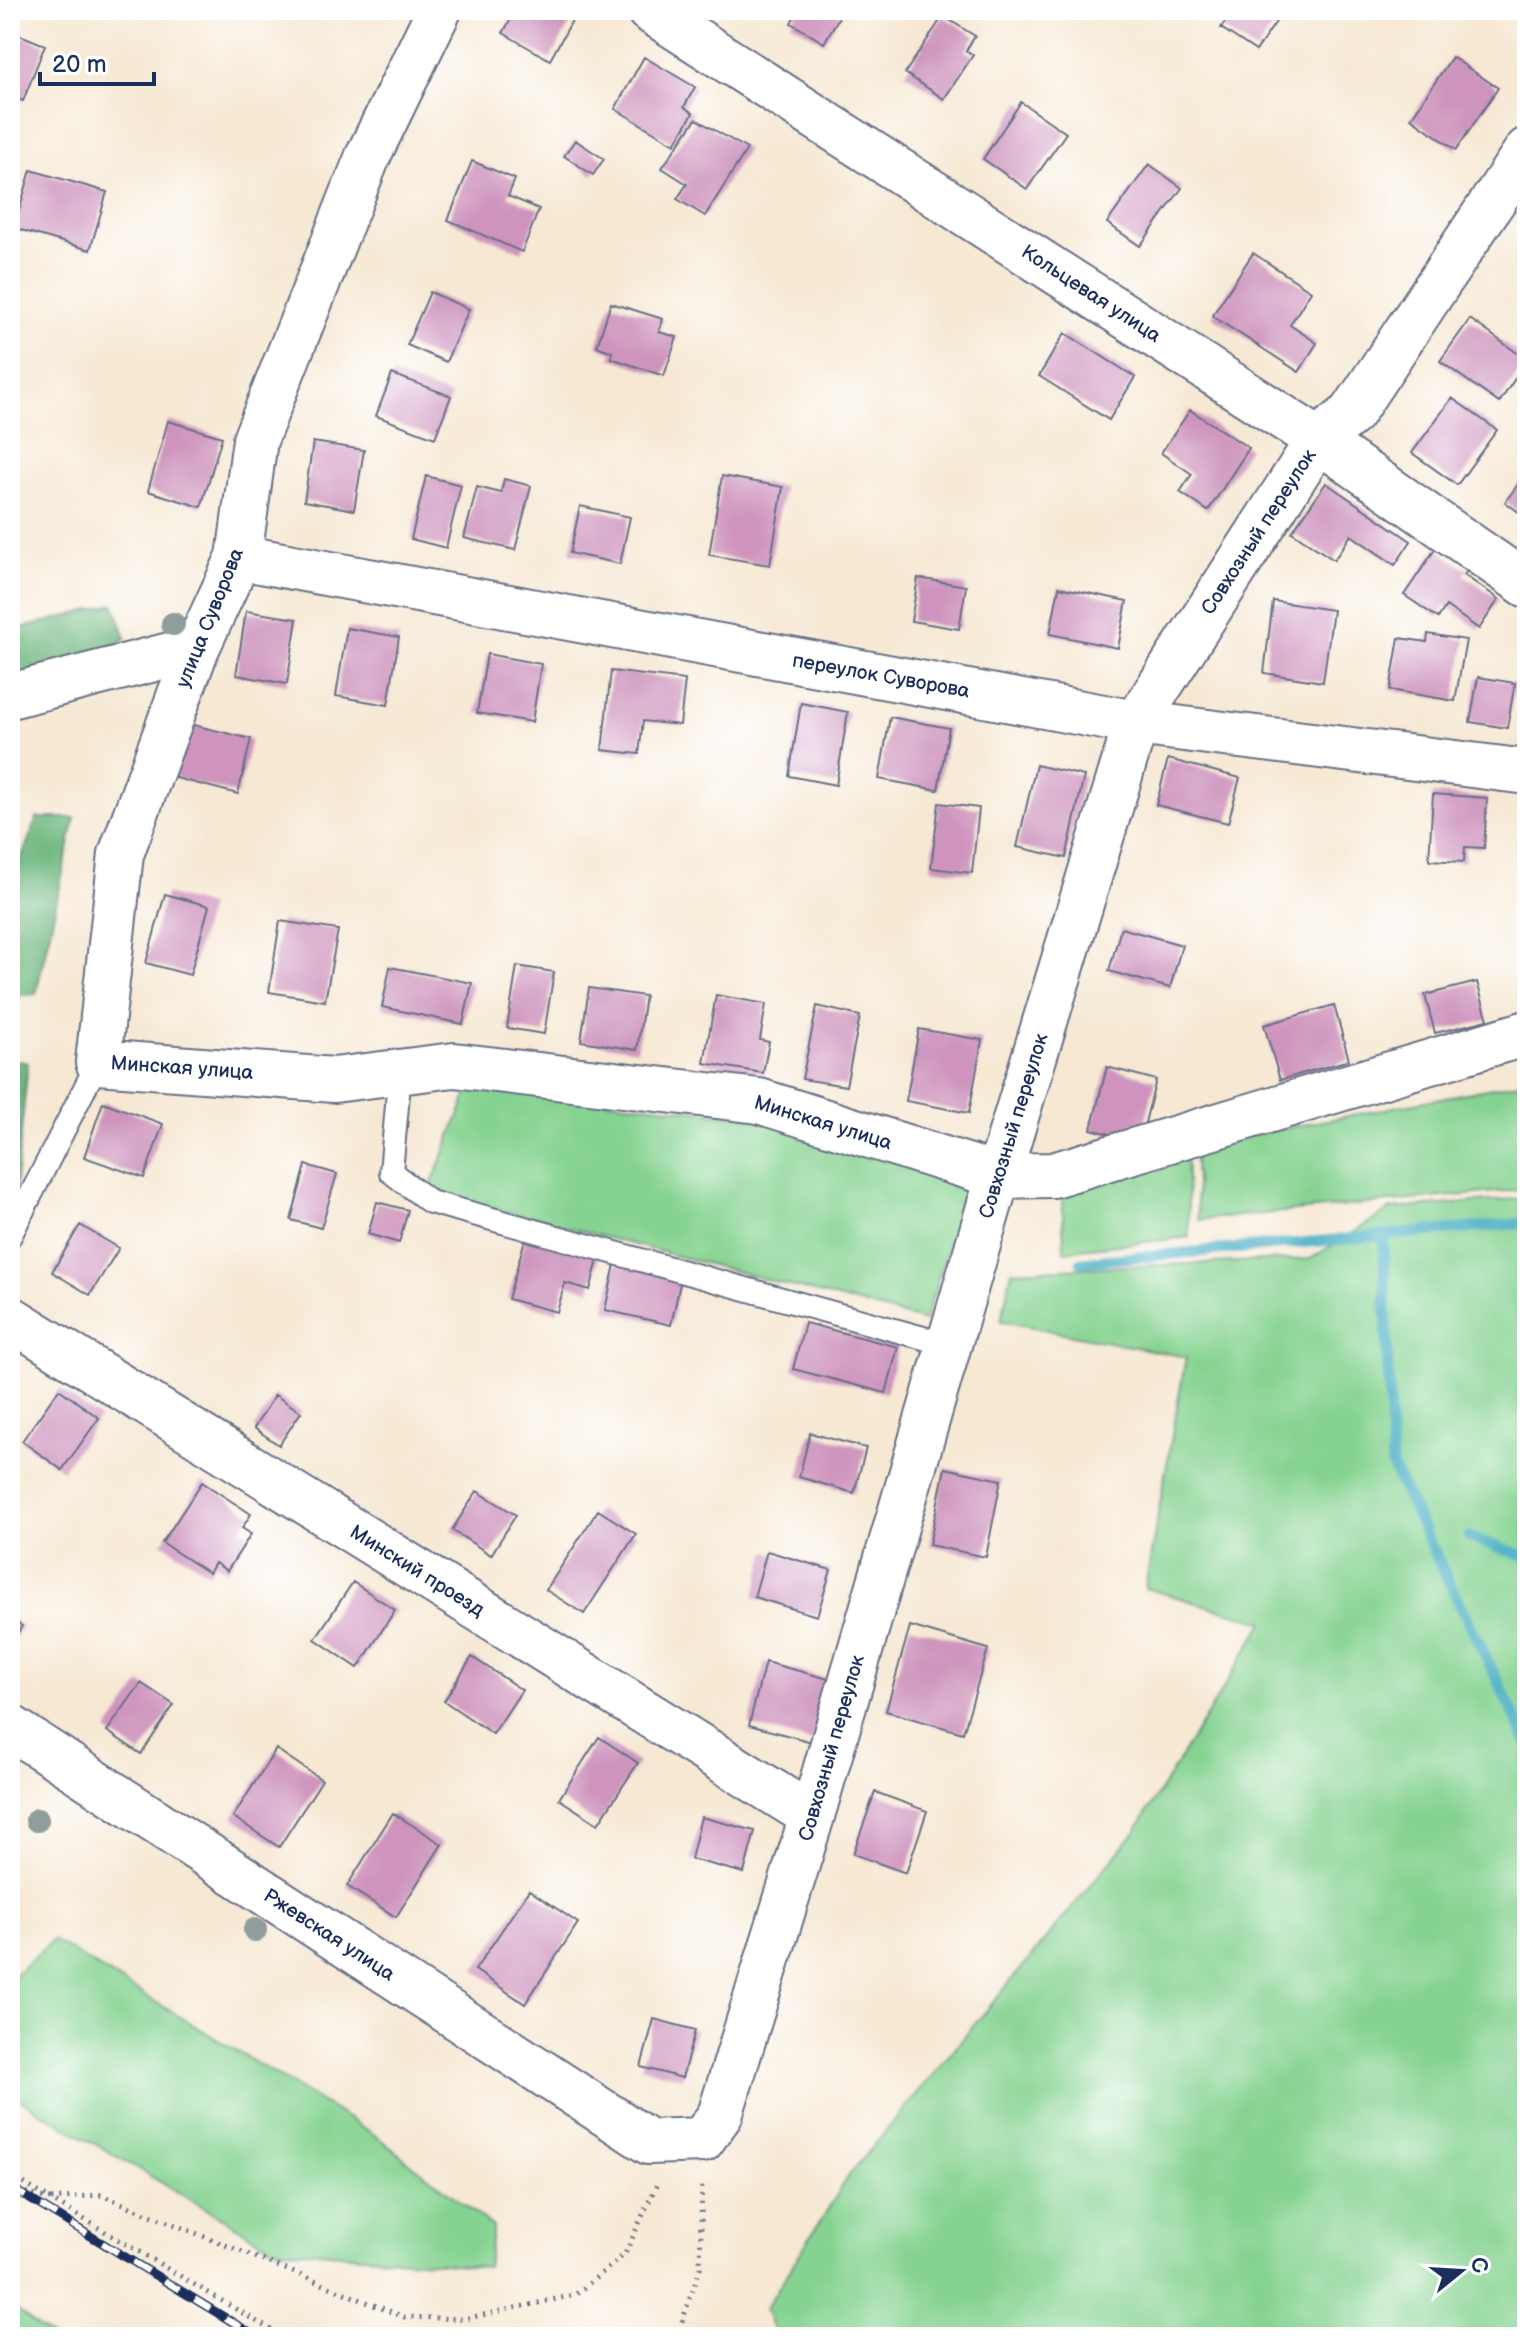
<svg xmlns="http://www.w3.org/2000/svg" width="1537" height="2347" font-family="'Balsamiq Sans',sans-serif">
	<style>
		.green { fill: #86d391; stroke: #508178; stroke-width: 2 }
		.forest { fill: #6cb57b; stroke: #44726c; stroke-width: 2 }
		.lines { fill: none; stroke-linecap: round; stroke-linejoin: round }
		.stream { stroke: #41aac1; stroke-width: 11 }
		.building { fill: #ce94bd }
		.lane-casing { stroke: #687087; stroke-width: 26 }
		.street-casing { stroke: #687087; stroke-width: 48 }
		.path { stroke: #687087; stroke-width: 5; stroke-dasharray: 2 6; stroke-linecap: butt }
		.lane { stroke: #fff; stroke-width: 22 }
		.street { stroke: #fff; stroke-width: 44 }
		.rail-casing { stroke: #1b2f5e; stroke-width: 9 }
		.rail { stroke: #fff; stroke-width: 6; stroke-dasharray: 18; stroke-linecap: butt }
		.tree { fill: #8f9d9b }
		.labels { text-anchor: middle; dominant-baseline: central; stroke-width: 7; stroke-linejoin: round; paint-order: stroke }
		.street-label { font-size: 20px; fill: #1b2f5e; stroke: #fff }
	</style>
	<rect width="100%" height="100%" fill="#fff"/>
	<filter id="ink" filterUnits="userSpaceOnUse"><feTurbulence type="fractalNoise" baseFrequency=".0125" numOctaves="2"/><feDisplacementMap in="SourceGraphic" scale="16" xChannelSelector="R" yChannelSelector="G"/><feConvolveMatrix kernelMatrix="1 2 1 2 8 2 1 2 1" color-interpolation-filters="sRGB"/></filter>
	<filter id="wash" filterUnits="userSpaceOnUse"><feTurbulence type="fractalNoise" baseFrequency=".006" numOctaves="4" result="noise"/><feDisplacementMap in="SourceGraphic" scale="32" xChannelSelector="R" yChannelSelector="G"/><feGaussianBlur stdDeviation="1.8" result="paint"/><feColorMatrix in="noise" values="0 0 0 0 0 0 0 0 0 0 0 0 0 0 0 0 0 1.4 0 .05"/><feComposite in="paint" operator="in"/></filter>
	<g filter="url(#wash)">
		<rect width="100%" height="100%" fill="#f6e8d3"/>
		<path class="green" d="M1523,1082l4,1v106l-329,31 -4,-74z
			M471,1086l282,31 215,64 -43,140 -496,-130z
			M1186,1148l3,89 -125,14 -2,-66z
			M1527,1198v1139h-751l-11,-28 85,-135 285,-342 129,-210 -119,-34 41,-231 -185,-36 11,-50 298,-12 81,-50z
			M53,1940l319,193 121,94 -6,40 -214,-19 -263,-154v-115z
			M10,2305l41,32h-41z"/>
		<path class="forest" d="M114,604l12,34 -39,23 -77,15v-45z
			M37,818h38l-39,176 -26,2v-108z
			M10,1059l18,4 -18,180z"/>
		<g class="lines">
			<path class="stream" d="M1383,1235l9,231 135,275
				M1081,1262l446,-39
				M1469,1537l58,20"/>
		</g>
		<g id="blocks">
			<path class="building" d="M516,10h46l12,7 -24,43 -47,-27z
				M798,10h45l-19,33 -33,-20z
				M1233,10h51l-28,41 -35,-23z
				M943,16l32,20 -9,15 7,4 -29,44 -39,-26z
				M10,31l35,14 -22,56 -13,-5z
				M644,57l51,30 -11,20 9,6 -18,31 -60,-35z
				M1452,57l46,31 -42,62 -45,-32z
				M1021,102l45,31 -39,56 -44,-30z
				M696,119l51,30 -42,67 -28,-17 10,-15 -25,-16z
				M575,140l29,19 -11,16 -29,-19z
				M472,161l43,18 -7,17 31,13 -17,43 -74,-32z
				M1149,164l33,24 -42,58 -33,-23z
				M31,170l76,22 -17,58 -76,-22z
				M1253,253l58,38 -21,34 27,18 -18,29 -87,-56z
				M430,292l39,17 -23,53 -39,-17z
				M611,303l52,16 -4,13 18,5 -13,39 -53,-18 1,-6 -15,-6z
				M1470,319l57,41 -28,43 -59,-42z
				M1065,333l70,44 -26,43 -70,-44z
				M392,374l59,22 -16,42 -59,-22z
				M1452,398l45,32 -40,55 -45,-32z
				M1190,410l59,38 -41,63 -28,-19 12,-18 -31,-21z
				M168,421l54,16 -21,70 -53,-16z
				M313,442l51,8 -10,60 -50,-9z
				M1527,472v46l-22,-16z
				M426,476l35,9 -15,63 -35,-9z
				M722,476l61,11 -13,78 -61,-10z
				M504,479l27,7 -16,64 -51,-12 13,-51 24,6z
				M1326,483l85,58 -16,24 -44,-30 -17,25 -42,-28z
				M580,506l50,11 -10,47 -50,-11z
				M1436,548l32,22 -4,5 35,24 -20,30 -33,-23 -8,12 -34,-23z
				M918,578l48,8 -7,43 -48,-8z
				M1059,587l68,14 -9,47 -68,-14z
				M1273,601l60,9 -10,72 -59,-9z
				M246,611l51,8 -10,65 -51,-9z
				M347,628l52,9 -11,68 -52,-9z
				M1428,634l38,6 -11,61 -65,-11 9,-52 28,4z
				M487,654l54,10 -9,58 -55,-9z
				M611,671l74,9 -5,45 -37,-4 -4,33 -37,-4z
				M1478,677l37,6 -8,45 -37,-6z
				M801,703l47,9 -12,73 -47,-9z
				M890,717l59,11 -11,62 -59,-11z
				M185,723l66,16 -13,55 -66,-17z
				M1168,759l72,19 -12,45 -72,-18z
				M1036,765l48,11 -18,82 -49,-11z
				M1433,794l54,4 -3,50 -19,-1 -1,15 -35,-2z
				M939,803l40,5 -7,65 -41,-5z
				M165,894l44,12 -19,69 -44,-12z
				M280,921l58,9 -13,71 -56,-9z
				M1121,928l61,17 -12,43 -61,-17z
				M517,966l37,6 -10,62 -37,-6z
				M390,967l82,16 -9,41 -81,-17z
				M1477,982l11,38 -53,13 -10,-38z
				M589,988l56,8 -8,54 -56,-9z
				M716,995l50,9 -6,36 9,2 -6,31 -59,-10z
				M1334,1005l15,55 -69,20 -16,-55z
				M817,1006l43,10 -14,70 -44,-7z
				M919,1029l63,11 -13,73 -63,-12z
				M1107,1067l49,13 -16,62 -49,-13z
				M103,1102l60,22 -19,54 -60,-21z
				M306,1165l31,9 -16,54 -30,-8z
				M377,1202l31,8 -9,33 -31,-9z
				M80,1225l39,23 -29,47 -38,-23z
				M526,1236l73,20 -9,34 -25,-7 -8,29 -49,-13z
				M615,1264l66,15 -10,46 -66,-15z
				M805,1323l93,24 -12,46 -93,-24z
				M59,1389l40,29 -37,52 -40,-29z
				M275,1395l26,17 -22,33 -25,-17z
				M810,1433l56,15 -12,45 -55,-16z
				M945,1468l56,12 -15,77 -57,-12z
				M202,1482l49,32 -9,14 9,6 -24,37 -12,-8 -6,10 -47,-30z
				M477,1491l39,24 -25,40 -39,-25z
				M598,1510l38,24 -52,80 -38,-24z
				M767,1551l64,19 -14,46 -63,-19z
				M353,1582l42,28 -37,58 -43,-29z
				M10,1618l12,8 -12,20z
				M910,1626l78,23 -25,84 -77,-22z
				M472,1657l50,33 -29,44 -49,-33z
				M765,1662l64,17 -17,63 -63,-17z
				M141,1683l33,22 -33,49 -34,-23z
				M599,1737l39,26 -40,61 -39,-25z
				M276,1749l46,31 -43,67 -46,-30z
				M875,1792l52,19 -21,62 -53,-19z
				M393,1813l49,31 -46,73 -49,-31z
				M701,1817l54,14 -11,42 -53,-14z
				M529,1890l49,33 -53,81 -50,-34z
				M654,2019l41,11 -13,48 -41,-11z"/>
		</g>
	</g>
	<g filter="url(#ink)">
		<use href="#blocks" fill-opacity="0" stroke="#687087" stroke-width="2"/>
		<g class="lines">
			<defs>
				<path id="lane" d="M400,1072l-9,100 39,30 519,143
					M10,1236l88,-174"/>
				<path id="street" d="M439,10l-71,146 -113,284 -16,117 -42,91 -76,206 -23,208 236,18 120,-15 305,36 239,75 55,-1 474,-142
					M649,10l669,430 209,145
					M239,557l897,166 391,49
					M10,696l187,-48
					M10,1318l802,498
					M10,1727l639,415 53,-2 18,-25 92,-299 186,-640 138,-453 182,-283 34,-27 175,-263"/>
			</defs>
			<use href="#lane" class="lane-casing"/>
			<use href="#street" class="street-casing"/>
			<path class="path" d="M10,2175l40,24 51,-4 303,122 60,2 111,-24 50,-41 32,-70
				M10,2190l40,9 233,138
				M677,2337l23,-69 2,-87"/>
			<use href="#lane" class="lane"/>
			<use href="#street" class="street"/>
			<defs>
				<path id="rail" d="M10,2187l247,150"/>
			</defs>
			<use href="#rail" class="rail-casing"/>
			<use href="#rail" class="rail"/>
		</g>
		<g class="tree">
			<circle cx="173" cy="624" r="12"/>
			<circle cx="37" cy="1820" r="12"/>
			<circle cx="255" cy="1930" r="12"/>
		</g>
	</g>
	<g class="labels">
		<g class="street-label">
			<text transform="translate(1091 294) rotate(33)">Кольцевая улица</text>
			<text transform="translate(1259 532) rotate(-57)">Совхозный переулок</text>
			<text transform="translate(210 618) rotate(-68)">улица Суворова</text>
			<text transform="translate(881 676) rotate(10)">переулок Суворова</text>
			<text transform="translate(182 1068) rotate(4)">Минская улица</text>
			<text transform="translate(823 1123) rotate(17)">Минская улица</text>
			<text transform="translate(1014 1126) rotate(-73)">Совхозный переулок</text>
			<text transform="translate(417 1571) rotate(32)">Минский проезд</text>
			<text transform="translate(832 1748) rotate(-74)">Совхозный переулок</text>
			<text transform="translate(329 1935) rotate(33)">Ржевская улица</text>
		</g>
	</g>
	<rect width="1537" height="2347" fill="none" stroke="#fff" stroke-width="40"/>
	<g transform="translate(1461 2271) rotate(72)" stroke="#ffffff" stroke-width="6" paint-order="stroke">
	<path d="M0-6L14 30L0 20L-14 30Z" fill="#1b2f5e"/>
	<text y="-12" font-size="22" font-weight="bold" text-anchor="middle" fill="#1b2f5e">С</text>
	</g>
	<path d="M40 72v12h114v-12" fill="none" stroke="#1b2f5e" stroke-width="4"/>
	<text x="52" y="72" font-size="24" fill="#1b2f5e" stroke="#ffffff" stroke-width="6" paint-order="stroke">20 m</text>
</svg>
